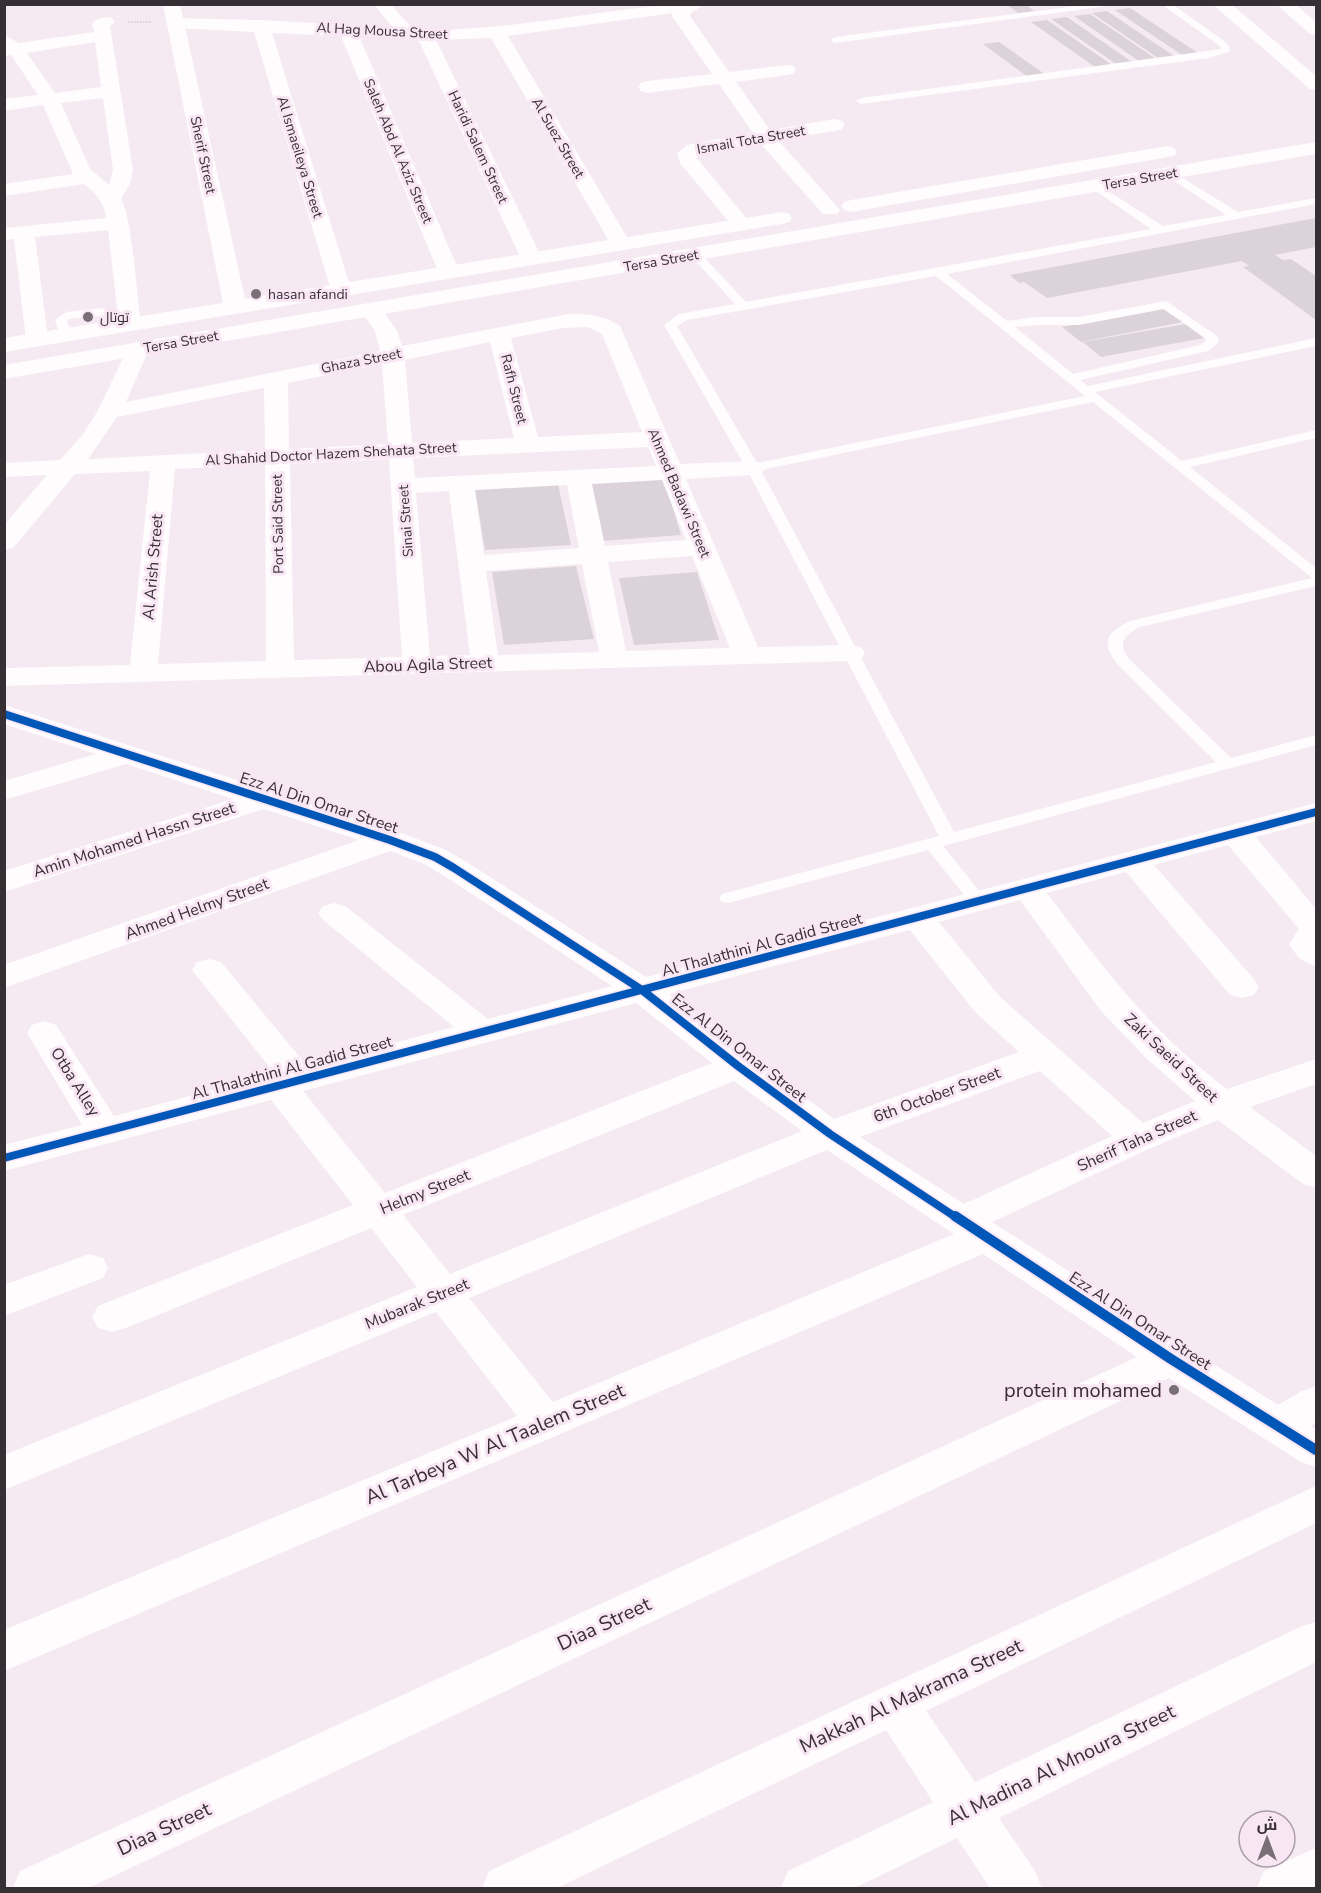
<svg xmlns="http://www.w3.org/2000/svg" width="1321" height="1893" font-family="'Nunito Sans',Cairo,sans-serif">
	<style>
		.building { fill: #dbd3d9 }
		.lines { fill: none; stroke-linecap: round; stroke-linejoin: round }
		.path { stroke: #d6d3d5; stroke-width: 2; stroke-dasharray: 1.5 1.5; stroke-linecap: butt }
		.lane { fill: #fefcfd; fill-rule: evenodd }
		.street { fill: #fefcfd; fill-rule: evenodd }
		.secondary { fill: #fefcfd; fill-rule: evenodd }
		.cycleway-far1-casing { stroke: #f9e6f4; stroke-width: 11 }
		.cycleway-casing { stroke: #f9e6f4; stroke-width: 14 }
		.cycleway-far1 { stroke: #0057b8; stroke-width: 8 }
		.cycleway { stroke: #0057b8; stroke-width: 10 }
		.poi-dot { fill: #797076; stroke: #f9e6f4; stroke-width: 2 }
		.labels { text-anchor: middle; dominant-baseline: central; stroke-width: 6; stroke-linejoin: round; paint-order: stroke }
		.far-street-label { font-size: 14px; fill: #362f34; stroke: #f9e6f4 }
		.far-poi-label { font-size: 14px; fill: #362f34; stroke: #f9e6f4; text-anchor: start }
		.street-label { font-size: 16px; fill: #362f34; stroke: #f9e6f4 }
		.near-poi-label { font-size: 20px; fill: #362f34; stroke: #f9e6f4; text-anchor: end }
		.near-street-label { font-size: 20px; fill: #362f34; stroke: #f9e6f4 }
	</style>
	<rect width="100%" height="100%" fill="#f5eaf2"/>
	<path class="building" d="M1006,4h19l9,7 -16,2z
		M1130,8l68,45 -16,2 -67,-45z
		M1107,11l67,45 -16,2 -66,-45z
		M1090,14l66,45 -17,2 -65,-45z
		M1067,17l65,45 -16,2 -65,-45z
		M1047,20l65,45 -17,2 -64,-45z
		M999,42l47,33 -18,2 -45,-33z
		M1316,218v29l-41,8 8,5 8,-1 25,17v44l-73,-53 6,-1 -7,-5 -195,37 -23,-16 -5,1 -9,-8z
		M1161,308l22,14 -102,20 -19,-15z
		M1185,324l19,14 -103,19 -18,-15z
		M664,478l17,57 -79,6 -13,-57z
		M558,484l13,61 -86,5 -10,-60z
		M576,566l18,73 -90,6 -12,-73z
		M697,572l22,68 -85,5 -15,-67z"/>
	<g class="lines">
		<path class="path" d="M128,22h23"/>
		<path class="lane" d="M1092,4h30l-287,39 -5,-3 5,-3z
			M1161,4h11l55,39 4,8 -22,7 -348,46 -5,-3 5,-3 360,-49 -1,-3z
			M1171,171l67,41 78,-14v6l-369,70 60,47 29,-4h43l87,-16 51,35 2,6 -11,9 -128,29 8,6 228,-48v8l-221,46 87,69 134,-31v8l-126,29 126,101v18l-176,41c-15,8 -23,15 -12,31l103,100 85,-23v10l-373,101 42,52 3,4 -3,4h-12l-45,-56 -200,53 -6,-1 -3,-4 3,-4 217,-58 -193,-368 -82,-143 15,-11 56,-10 -45,-49 6,-3 4,1 46,49 405,-73 -58,-40v-4l4,-1 66,42 63,-11 -59,-39 -1,-2zM936,276l149,120 -328,67 -80,-137 10,-6zM1164,309l41,29 1,3 -6,4 -127,29 -58,-47 21,-2h43zM1093,402l219,176 -182,43c-24,12 -29,21 -13,43l99,98 -262,70 -193,-362z
			M104,308l9,6 -1,16h-8l-3,-14 -32,3 -2,2 4,13 -2,3h-8l-6,-17 11,-8z"/>
		<path class="street" d="M374,4h17c7,9 16,21 27,25 16,4 38,0 55,-1 78,-4 153,-24 232,-24l-14,9 -1,3 39,56 58,-7 6,1 3,4 -3,4 -6,1 -51,7 34,48 65,-11 7,2 3,4 -3,4 -7,2 -57,9 62,70 -3,4h-14l-63,-71 -60,11 -3,4 54,66 -3,4 -7,2 -7,-2 -54,-65 -3,-10 10,-8 66,-12 -34,-49 -72,9 -6,-2 -3,-4 3,-4 6,-2 65,-7 -40,-58 1,-3 -165,23 123,208 -4,4 -7,2 -7,-2 -122,-210 -55,2 106,218 -3,5 -8,1 -8,-1 -105,-224 -59,-3 100,235 -3,5 -8,1 -8,-1 -99,-240 -69,-3 79,256 -3,5 -8,2 -8,-2 -78,-262 -79,-4 -6,-1 -3,-4 3,-4 6,-1 86,2 132,8z
			M1212,4h19l85,72v14l-6,-1z
			M1276,4h19l21,18v13l-6,-1z
			M106,17l6,1 3,4 -5,4 23,144 -3,14 -9,15c11,18 16,98 20,125l-3,5 -8,2 -8,-2 -3,-5 -11,-94 -73,7 13,102 -3,5 -8,2 -8,-2 -3,-5 -12,-100 -10,1v-12l102,-10c-2,-17 -9,-23 -22,-34l-80,12v-12l69,-10 -30,-69 -39,6v-12l34,-4 -27,-40 -7,1v-21l15,8 75,-11 -2,-8 3,-4zM95,42l6,45 -46,6 -28,-40zM103,98l10,72 -4,15 -19,-16 -29,-66z
			M371,303l8,2 18,26 5,15 167,-32c18,-1 36,2 51,12l60,138 73,-3 9,2 3,5 -3,5 -9,2 -67,4 72,168 93,-2 10,2 4,6 -4,6 -10,2 -847,25v-18l126,-3 20,-194 -75,3 -62,74 -9,2v-25l43,-50 -43,2v-14l56,-3 23,-26 14,-22 33,-68 8,-2 8,2 3,5 -23,53 254,-51 -5,-20 -15,-21 3,-5zM588,327l14,7 40,98 -104,5 -27,-99 52,-10zM490,342l24,96 -102,5 -7,-83zM382,364l6,80 -99,5 -1,-66zM264,388l1,62 -177,9 29,-42zM648,447l8,19 -241,12 -2,-20zM389,459l13,198 -108,3 -4,-196zM265,465l1,196 -108,3 17,-195zM662,480l24,60 -81,6 -13,-62zM567,485l12,63 -95,7 -9,-65zM449,491l21,164 -40,1 -14,-163zM692,556l38,92 -104,3 -18,-89zM582,564l17,88 -101,3 -12,-84z
			M4,705l397,128 45,17 19,11 181,116 670,-174v18l-60,16 60,72v57c-13,-3 -20,-10 -27,-22l10,-15 -71,-84 -74,20 100,114 5,8 -5,8 -12,3 -12,-3 -104,-123 -79,21c57,76 103,138 180,196l89,-30v25l-66,23 66,49v32l-13,-4 -85,-64 -67,28 -159,74 286,183 24,-14 14,-5v36l-5,4 5,3v38l-15,-5 -132,-84 -1081,510h-75l7,-17 1117,-514 -154,-103 -979,417v-41l513,-214 -81,-104 -432,178v-35l413,-168 -46,-59 -245,100 -14,4 -14,-4 -6,-11 6,-11 255,-101 -82,-105 -267,71v-26l78,-20 -55,-92 5,-8 12,-4 12,4 58,91 161,-42 -83,-104 5,-8 12,-3 12,3 86,104 147,-39 -131,-107 -5,-7 5,-7 11,-3 11,3 143,113 124,-33 -169,-111 -19,-11 -34,-13 -386,137v-23l355,-125 -95,-31 -260,83v-21l229,-72 -107,-35 -122,36v-19l92,-27 -92,-30zM1020,900l81,111 46,48 48,42 -52,22 -143,-126 -61,-75zM910,930l66,83 43,39 -185,67 -165,-125zM636,1003l76,60 -327,130 -82,-102zM1040,1071l72,65 -148,68 -104,-67zM734,1081l68,50 -352,143 -47,-59zM827,1150l127,84 -401,168 -84,-104z
			M89,1254l14,4 5,10 -5,10 -99,38v-31z
			M1316,1486v37l-390,188 49,71 325,-155 16,-5v40l-317,156 36,53 7,17h-52l-33,-50 -102,50h-74l7,-17 145,-69 -47,-72 -329,158h-75l7,-17z
			M1316,1848v40h-59l7,-17z"/>
		<path class="secondary" d="M163,4h17l65,295 537,-87 7,2 3,4 -3,4 -7,2 -778,128v-14l219,-35z
			M1316,142v12l-1312,225v-14z
			M1167,146l7,2 3,4 -3,4 -323,56 -7,-2 -3,-4 3,-4 7,-2z"/>
		<defs>
			<path id="cycleway-far1" d="M4,714l386,126 45,17 19,11 188,122 96,76 92,68 127,84
				M4,1158l1312,-346"/>
			<path id="cycleway" d="M955,1216l216,143 145,91"/>
		</defs>
		<use href="#cycleway-far1" class="cycleway-far1-casing"/>
		<use href="#cycleway" class="cycleway-casing"/>
		<use href="#cycleway-far1" class="cycleway-far1"/>
		<use href="#cycleway" class="cycleway"/>
	</g>
	<g class="poi-dot">
		<circle cx="256" cy="294" r="6"/>
		<circle cx="88" cy="317" r="6"/>
		<circle cx="1174" cy="1390" r="6"/>
	</g>
	<g class="labels">
		<g class="far-street-label">
			<text transform="translate(382 31) rotate(3)">Al Hag Mousa Street</text>
			<text transform="translate(558 138) rotate(60)">Al Suez Street</text>
			<text transform="translate(751 140) rotate(-10)">Ismail Tota Street</text>
			<text transform="translate(478 147) rotate(65)">Haridi Salem Street</text>
			<text transform="translate(398 151) rotate(67)">Saleh Abd Al Aziz Street</text>
			<text transform="translate(203 155) rotate(78)">Sherif Street</text>
			<text transform="translate(300 157) rotate(73)">Al Ismaeileya Street</text>
			<text transform="translate(1140 179) rotate(-10)">Tersa Street</text>
			<text transform="translate(661 261) rotate(-10)">Tersa Street</text>
			<text transform="translate(181 342) rotate(-10)">Tersa Street</text>
			<text transform="translate(361 361) rotate(-11)">Ghaza Street</text>
			<text transform="translate(514 389) rotate(76)">Rafh Street</text>
			<text transform="translate(331 454) rotate(-3)">Al Shahid Doctor Hazem Shehata Street</text>
			<text transform="translate(679 493) rotate(67)">Ahmed Badawi Street</text>
			<text transform="translate(406 521) rotate(-94)">Sinai Street</text>
			<text transform="translate(278 524) rotate(-91)">Port Said Street</text>
		</g>
		<g class="far-poi-label">
			<text x="268" y="294">hasan afandi</text>
			<text x="100" y="317">توتال</text>
		</g>
		<g class="street-label">
			<text transform="translate(153 567) rotate(-85)">Al Arish Street</text>
			<text transform="translate(428 665) rotate(-2)">Abou Agila Street</text>
			<text transform="translate(319 803) rotate(18)">Ezz Al Din Omar Street</text>
			<text transform="translate(134 840) rotate(-18)">Amin Mohamed Hassn Street</text>
			<text transform="translate(197 909) rotate(-20)">Ahmed Helmy Street</text>
			<text transform="translate(762 945) rotate(-15)">Al Thalathini Al Gadid Street</text>
			<text transform="translate(739 1048) rotate(38)">Ezz Al Din Omar Street</text>
			<text transform="translate(1171 1058) rotate(43)">Zaki Saeid Street</text>
			<text transform="translate(292 1068) rotate(-15)">Al Thalathini Al Gadid Street</text>
			<text transform="translate(75 1082) rotate(58)">Otba Alley</text>
			<text transform="translate(937 1095) rotate(-20)">6th October Street</text>
			<text transform="translate(1137 1141) rotate(-24)">Sherif Taha Street</text>
			<text transform="translate(425 1192) rotate(-22)">Helmy Street</text>
			<text transform="translate(417 1304) rotate(-22)">Mubarak Street</text>
			<text transform="translate(1140 1321) rotate(33)">Ezz Al Din Omar Street</text>
		</g>
		<g class="near-poi-label">
			<text x="1162" y="1390">protein mohamed</text>
		</g>
		<g class="near-street-label">
			<text transform="translate(495 1444) rotate(-23)">Al Tarbeya W Al Taalem Street</text>
			<text transform="translate(604 1624) rotate(-25)">Diaa Street</text>
			<text transform="translate(911 1696) rotate(-25)">Makkah Al Makrama Street</text>
			<text transform="translate(1061 1765) rotate(-26)">Al Madina Al Mnoura Street</text>
			<text transform="translate(164 1829) rotate(-25)">Diaa Street</text>
		</g>
	</g>
	<rect width="1321" height="1893" fill="none" stroke="#362f34" stroke-width="12"/>
	<g transform="translate(1267 1839)"><circle r="28" fill="#f9e6f4" stroke="#ab9da7" stroke-width="1.5"/>
	<path d="M0-4.5L10 22L0 15L-10 22Z" fill="#797076"/>
	<text y="-9" font-size="16" font-weight="bold" text-anchor="middle" fill="#362f34">ش</text>
	</g>
</svg>
